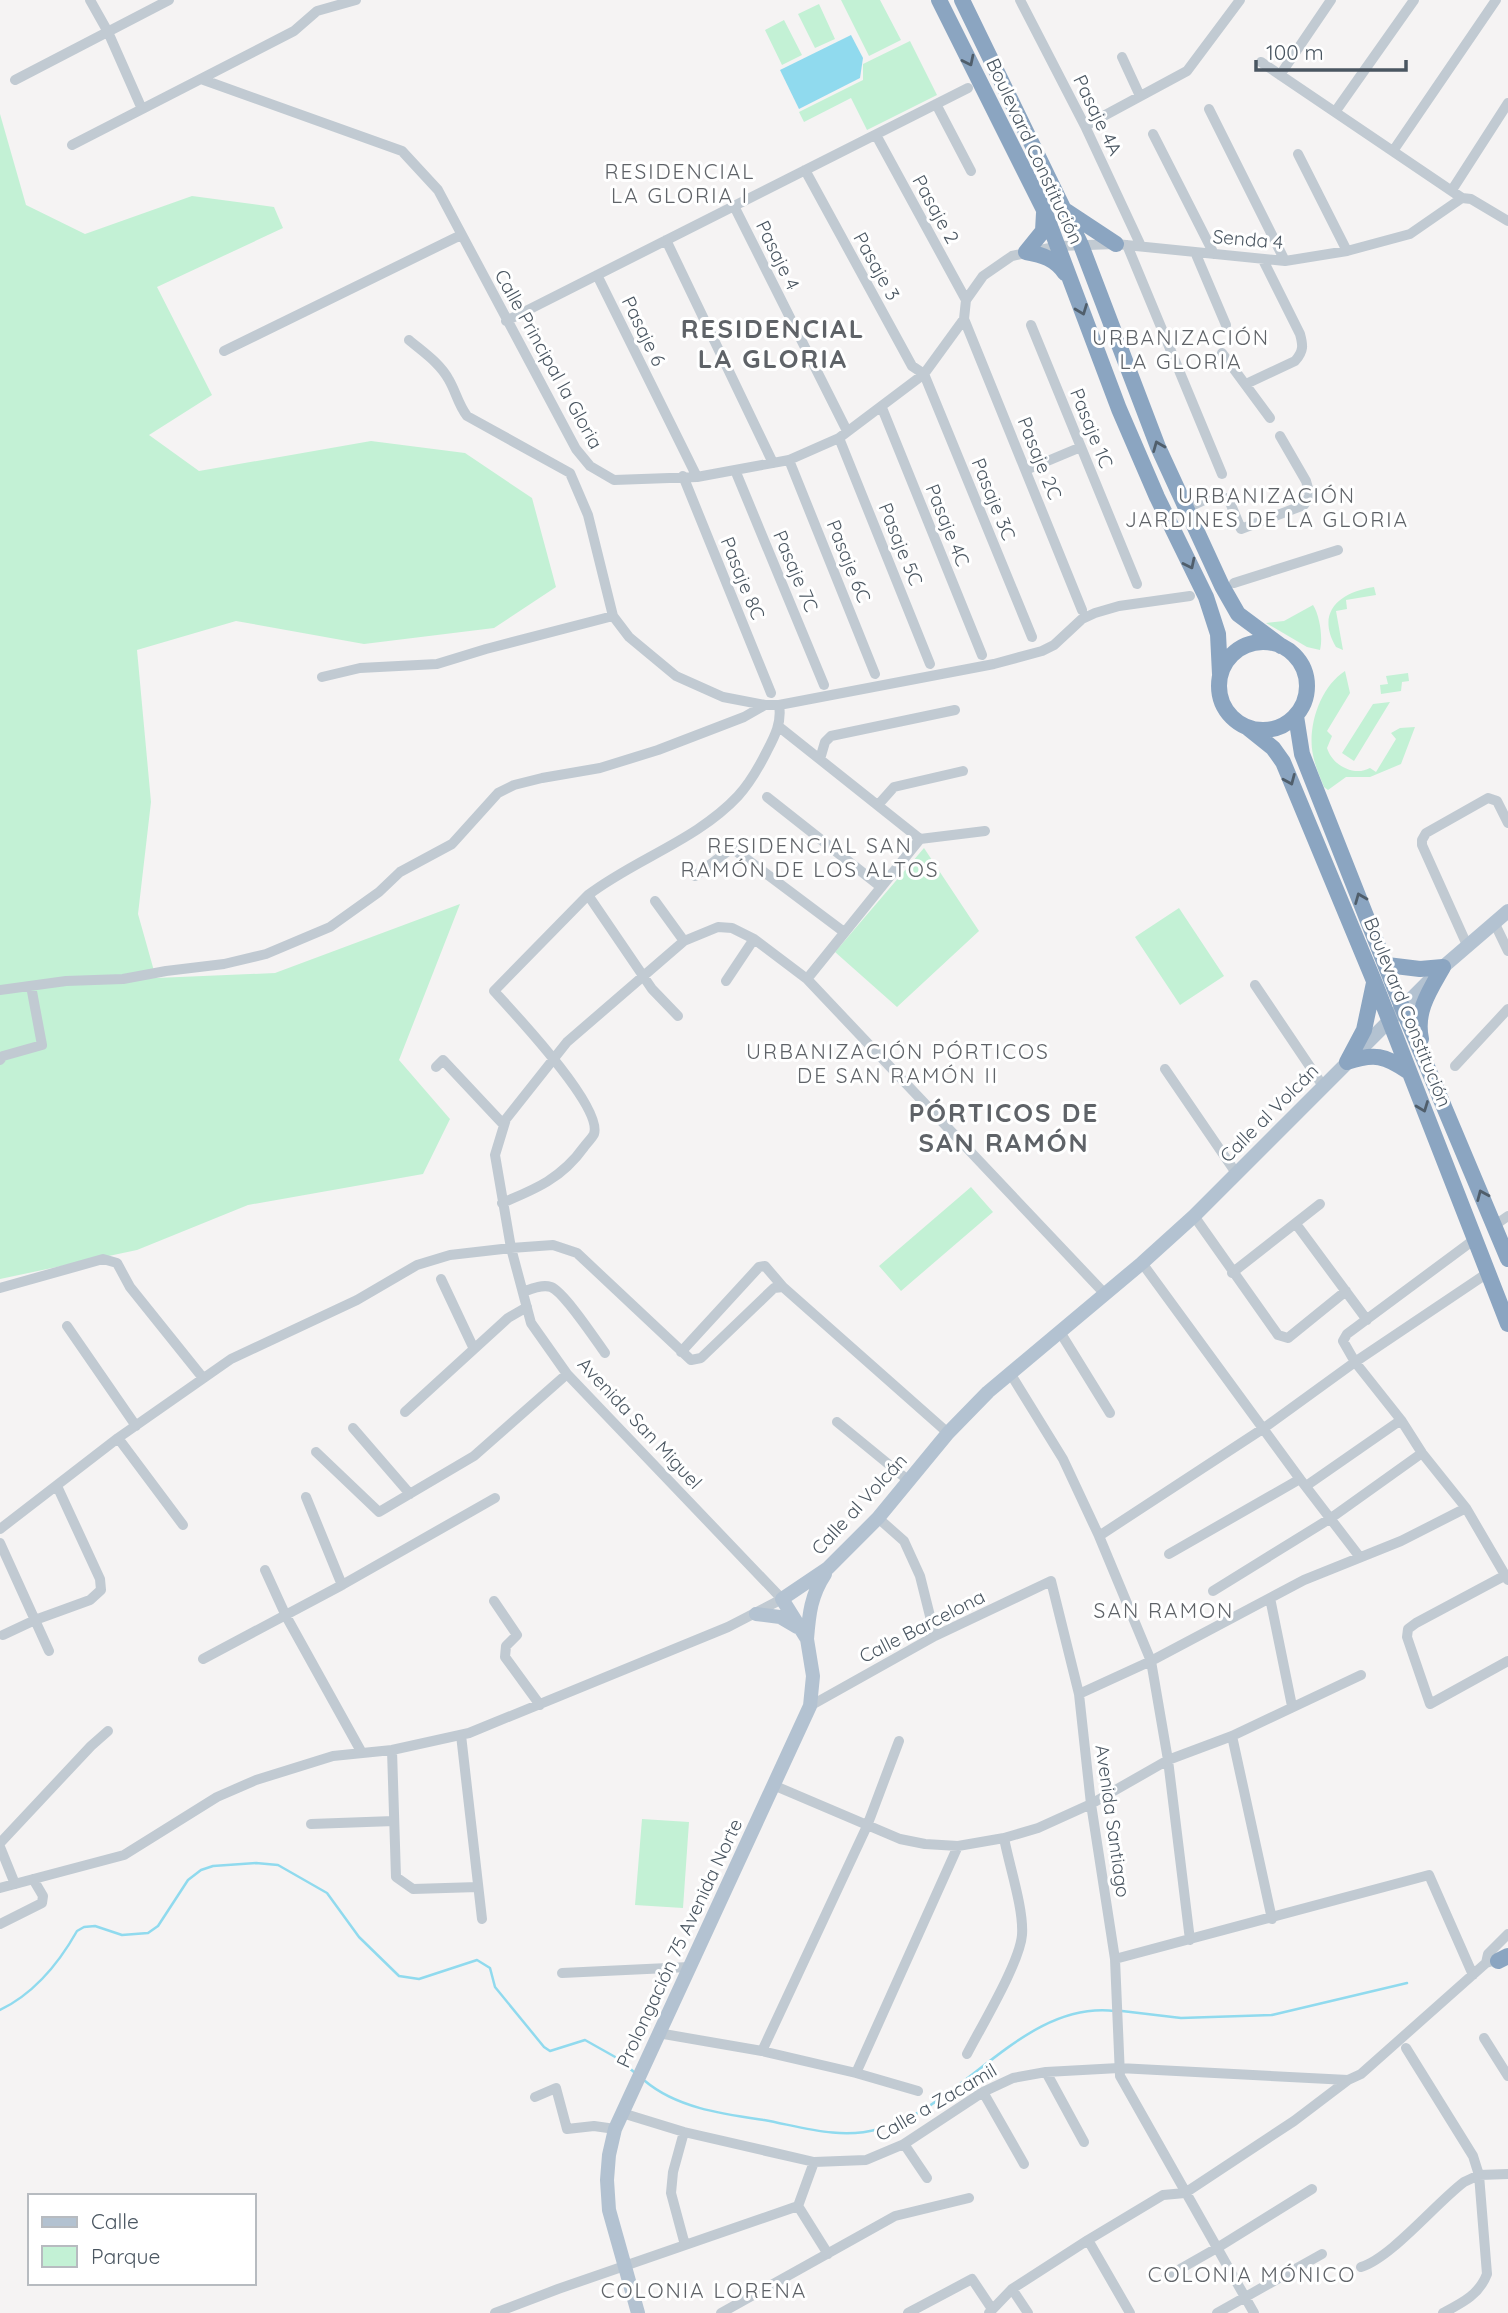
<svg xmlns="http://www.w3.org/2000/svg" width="1508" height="2313" font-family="Quicksand,sans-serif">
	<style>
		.green { fill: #c3f1d5 }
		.water { fill: #90daee }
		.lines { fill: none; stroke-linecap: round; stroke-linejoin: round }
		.stream { stroke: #90daee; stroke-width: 2.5 }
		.minor { stroke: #c1cad2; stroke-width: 10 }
		.major { stroke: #b3c2d1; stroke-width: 14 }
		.highway { stroke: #8ba5c1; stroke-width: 16 }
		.oneway { stroke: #505e6b }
		.labels { text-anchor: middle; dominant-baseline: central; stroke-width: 6; stroke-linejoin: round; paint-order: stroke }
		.street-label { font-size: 19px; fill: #4a5661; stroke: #fff }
		.neighbourhood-label { font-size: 21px; letter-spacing: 2px; fill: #5f6368; stroke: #fff }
		.district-label { font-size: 26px; font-weight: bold; letter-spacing: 2px; fill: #5f6368; stroke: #fff }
	</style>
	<rect width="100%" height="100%" fill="#f5f3f3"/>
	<path class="green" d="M841,0h39l21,40 -32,16z
		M819,4l16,35 -20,9 -17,-34z
		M784,20l18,35 -20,10 -17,-35z
		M910,41l27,54 -70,35 -16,-32 -47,24 -5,-10 64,-32v-16z
		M0,114l26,91 59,29 107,-38 82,11 9,21 -126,59 55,108 -63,40 50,36 172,-30 94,12 67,45 24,89 -62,41 -130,16 -128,-23 -99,29 14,152 -13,112 18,64 119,-5 185,-69 -61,156 51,59 -27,55 -175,31 -111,45 -137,29z
		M1374,587l2,8 -30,5 1,9 -11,2 7,39 -7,-3c-21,-36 5,-55 38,-60z
		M1313,605c7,11 10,33 7,45l-13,-3 -41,-24 18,-2z
		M1345,671l5,22 -23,38 5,5 -5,12c5,17 27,29 43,20l6,4 20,-33 -5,-6 9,-5 15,-1 -14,37 -31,13h-24l-18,13 -4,-3c-4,-10 -9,-21 -11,-32 -6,-28 7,-68 32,-84z
		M1408,673l1,8 -7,1 -1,9 -20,3 -1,-9 8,-1 -2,-8z
		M1390,702l-36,59 -12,-8 31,-49z
		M924,848l55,83 -82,76 -62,-55z
		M1179,908l45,68 -44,29 -45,-68z
		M971,1187l22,25 -92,79 -22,-25z
		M642,1819l47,3 -6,86 -48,-3z"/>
	<path class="water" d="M851,35l12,23 -3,20 -61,31 -19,-39z"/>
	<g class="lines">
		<path class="stream" d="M0,2010c33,-16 59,-47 77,-79l7,-4 11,-1 27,9 26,-2 10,-7 30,-46 13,-10 12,-4 43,-3 22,2 49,28 32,44 40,39 20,3 58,-19 13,8 5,19 49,60 6,4 35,-11 32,18 17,14
			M1122,2011l59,7 91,-3 135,-32
			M645,2081c32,27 78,33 119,39 38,7 76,20 115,9 83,-21 144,-129 236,-118"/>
		<path class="minor" d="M90,0l18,32 34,77
			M1020,0l65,126 56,120
			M1122,57l18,39
			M1261,62l201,136 9,1 37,22
			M1280,75l51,-75
			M201,79l201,72 36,39 138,259 14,17 24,14 83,-3 92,-17 50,-22 85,-64 40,-55 2,-19 17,-24 29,-20 47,-10 57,-2 169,17 62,-10 63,-17 52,-36
			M15,80l154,-80
			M936,104l35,67
			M1209,109l76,152
			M1335,112l79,-112
			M1085,126l102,-55 53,-71
			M1153,134l61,120
			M876,135l90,165
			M72,145l222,-114 23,-20 39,-11
			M1393,151l103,-151
			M1298,154l49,97
			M805,170l107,196 12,8 108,263
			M1452,190l56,-87
			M734,206l113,225
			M666,240l107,223
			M1127,245l95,229
			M1195,252l31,73
			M597,275l100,202
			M964,319l118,291
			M506,321l462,-233
			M1031,325l106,259
			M409,340c14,12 31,23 40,40 7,12 9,24 18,36l103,57 18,42 25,101 16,21 47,39 47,21 42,8h14l215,-41 48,-13 12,-6 28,-26 13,-6 24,-7 71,-10
			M224,351l237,-116
			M1222,353l48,65
			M1246,384l49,-23c9,-10 8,-16 5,-27l-37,-74
			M882,408l100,247
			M839,438l91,226
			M789,460l86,214
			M735,470l89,215
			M1026,470l55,-23
			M683,476l88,217
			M1185,509l32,-15 12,6 12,29 63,-24 6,-10 -4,-14 -26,-45
			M1234,583l104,-33
			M322,677l38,-9 77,-4 49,-15 127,-33
			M778,726l142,113
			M820,759l5,-17 6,-6 124,-26
			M767,797l114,90
			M878,805l16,-18 69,-16
			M695,876l37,-28 112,84
			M655,901l29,40
			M1494,922l14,29
			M1467,945l-45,-100v-5l4,-7 62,-35 9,3 11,22
			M807,979l113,-140 65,-8
			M726,981l28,-42
			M1255,985l68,101
			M0,990l66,-9 57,-2 43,-8 58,-7 42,-10 64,-27 49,-35 21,-20 52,-28 46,-51 16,-8 28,-7 58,-10 58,-18 86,-33 21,-12
			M678,1016l-26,-27 -64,-94c47,-36 109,-55 150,-99 12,-13 21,-29 29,-45 8,-15 15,-29 12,-46
			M0,1060l3,-4 39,-11 -11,-59
			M1455,1066l53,-57
			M436,1067l7,-7 61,65
			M1165,1069l71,104
			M502,1203c34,-14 60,-25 82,-56 3,-4 8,-9 10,-13 9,-27 -80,-121 -100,-143l94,-96
			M1194,1216l84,119 10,3 58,-47
			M1296,1224l71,96
			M1495,1225l13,-9
			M1475,1239l-128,95 -4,7 12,21 46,58 21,33 44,55 42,72
			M1142,1263l158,216 59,77
			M1232,1273l88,-69
			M441,1279l33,70
			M0,1288l103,-29 14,4 13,24 73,91
			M523,1292c8,-3 19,-8 28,-5 13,5 44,52 54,66
			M67,1326l69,100
			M1060,1332l50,81
			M681,1352l78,-85 6,-1 18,21 165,146
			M1010,1373l53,86 36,77 52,125 17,99 22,180
			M405,1412l103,-94 19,-11
			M837,1422l72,59
			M353,1428l57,66
			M118,1438l65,87
			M316,1452l63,60 95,-56 93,-82
			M1306,1486l95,-66
			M306,1497l36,88
			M878,1518l26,23 16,35 15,60
			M0,1529l118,-91 113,-79 126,-59 60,-35 33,-10 61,-7 42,-3 24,8 114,107 10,-2 73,-70 9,-1
			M1099,1536l165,-108 91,-66 134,-90
			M0,1543l49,108
			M1169,1554l131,-75
			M265,1570l21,46 76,137
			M1504,1576l-88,47 -8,6 -1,8 23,67 78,-43
			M1213,1591l118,-73 91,-65
			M1270,1598l22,108
			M494,1601l23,34 -11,11 -1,11 35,48
			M3,1635l32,-15 55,-20 11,-10 -1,-11 -43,-93
			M203,1659l139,-74 153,-87
			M1079,1694l72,-33 153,-81 97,-39 65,-33
			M810,1706l125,-70 116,-55 28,113 12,110 24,155 5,117 134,237
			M461,1735l21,184
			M1232,1736l40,183
			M392,1750l4,127 17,12 65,-2
			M773,1785l127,54 25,5 33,2 46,-8 34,-10 53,-24 77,-44 64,-24 129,-61
			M311,1824l83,-3
			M0,1843l91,-97 17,-15
			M0,1847l15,37
			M0,1888l124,-33 93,-58 39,-17 77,-24 59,-6 77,-17 259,-106 54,-28 -215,-225 -36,-51 -20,-75 -16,-93 11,-36 61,-77 117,-101 34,-14 14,1 22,11 53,40 298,315
			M0,1924l42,-21 1,-7 -10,-17
			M1115,1959l314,-84 44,100
			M1486,1963l2,-9 20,-20
			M562,1973l127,-6
			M658,2033l104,18 94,22 62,18
			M1484,2038l24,38
			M1406,2048l67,108 6,19 8,99c-8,21 -25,29 -44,39
			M762,2051l105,-225 32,-85
			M967,2054c14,-27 53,-92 55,-119 2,-26 -13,-70 -18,-97
			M1046,2072l38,70
			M856,2073l102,-227
			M983,2092l41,72
			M535,2097l21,-9 11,41 27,-3 21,3
			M622,2113l62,19 130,30 52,-2 38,-16 79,-52 30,-14 33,-6 73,-4 229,12
			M684,2132l-11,40 -2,21 14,52
			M904,2144l23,34
			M798,2206l30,48
			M1088,2240l42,73
			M1361,2267c30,-9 75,-64 103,-85l15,-7 29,-1
			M1166,2277l51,-29 95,-59
			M1012,2289l16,24
			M495,2313l63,-24 240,-83 16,-44
			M721,2313l174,-97 74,-18
			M908,2313l64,-34 20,30
			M989,2313l23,-24 76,-49 75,-45 22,-2 109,-72 54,-41 13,-6 125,-111 15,-5
			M1217,2313l105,-59"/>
		<path class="major" d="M756,1614l24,3 17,10
			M807,1639c2,-25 4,-44 18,-65
			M638,2313l-29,-103 -2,-30 2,-25 6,-26 195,-423 3,-30 -6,-37 -25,-40 46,-31 50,-50 70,-85 40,-41 154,-129 52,-47 249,-249 65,-56"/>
		<path class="highway" d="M939,0l105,210 75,199 38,88 49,100 12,37 2,40
			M962,0l119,245 77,202 64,139 16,28 43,32
			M1066,211l50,33
			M1026,252c17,3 29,7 39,21
			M1026,252l17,-21 1,-18
			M1219 686a44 44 0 1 1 88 0a44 44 0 1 1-88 0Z
			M1296,716l6,38 100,253 106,252
			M1248,728l25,20 10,14 91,219 134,343
			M1387,965l33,4 23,-2
			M1421,1039c-6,-28 9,-49 22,-72
			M1347,1062l17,-32 10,-47
			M1347,1062c27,-9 38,-7 62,10
			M1498,1961l10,-5"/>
	</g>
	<defs><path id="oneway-chevron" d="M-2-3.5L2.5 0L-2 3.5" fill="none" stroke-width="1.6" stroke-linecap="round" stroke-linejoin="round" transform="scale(1.75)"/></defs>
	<g class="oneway">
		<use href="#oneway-chevron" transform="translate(969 61) rotate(64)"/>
		<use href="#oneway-chevron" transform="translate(1082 310) rotate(69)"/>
		<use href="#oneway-chevron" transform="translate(1158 446) rotate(-112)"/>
		<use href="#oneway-chevron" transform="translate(1190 564) rotate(64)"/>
		<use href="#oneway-chevron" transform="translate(1290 780) rotate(67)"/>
		<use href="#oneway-chevron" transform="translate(1360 898) rotate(-112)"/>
		<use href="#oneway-chevron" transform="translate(1423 1107) rotate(69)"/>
		<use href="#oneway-chevron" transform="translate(1482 1195) rotate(-113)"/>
	</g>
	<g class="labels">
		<g class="street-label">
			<text transform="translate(1098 115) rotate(64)">Pasaje 4A</text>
			<text transform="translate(1035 151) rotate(65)">Boulevard Constitución</text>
			<text transform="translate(936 209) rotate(61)">Pasaje 2</text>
			<text transform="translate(1248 239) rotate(5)">Senda 4</text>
			<text transform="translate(778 255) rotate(64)">Pasaje 4</text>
			<text transform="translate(877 266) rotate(61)">Pasaje 3</text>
			<text transform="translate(644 331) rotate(64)">Pasaje 6</text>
			<text transform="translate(549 359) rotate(61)">Calle Principal la Gloria</text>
			<text transform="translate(1092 428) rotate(68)">Pasaje 1C</text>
			<text transform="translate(1040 458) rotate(68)">Pasaje 2C</text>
			<text transform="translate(994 499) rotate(68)">Pasaje 3C</text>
			<text transform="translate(948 525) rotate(68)">Pasaje 4C</text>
			<text transform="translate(901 544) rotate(68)">Pasaje 5C</text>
			<text transform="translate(849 561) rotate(68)">Pasaje 6C</text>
			<text transform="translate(796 571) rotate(67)">Pasaje 7C</text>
			<text transform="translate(743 578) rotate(68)">Pasaje 8C</text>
			<text transform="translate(1408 1012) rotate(68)">Boulevard Constitución</text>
			<text transform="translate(1269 1113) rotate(-45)">Calle al Volcán</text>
			<text transform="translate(640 1423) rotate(47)">Avenida San Miguel</text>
			<text transform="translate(859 1504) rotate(-47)">Calle al Volcán</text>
			<text transform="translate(922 1626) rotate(-27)">Calle Barcelona</text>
			<text transform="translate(1113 1821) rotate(82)">Avenida Santiago</text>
			<text transform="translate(679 1943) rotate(-65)">Prolongación 75 Avenida Norte</text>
			<text transform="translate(936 2102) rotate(-30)">Calle a Zacamil</text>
		</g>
		<g class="neighbourhood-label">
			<text x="680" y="171">RESIDENCIAL<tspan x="680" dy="24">LA GLORIA I</tspan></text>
			<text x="1181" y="337">URBANIZACIÓN<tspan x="1181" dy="24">LA GLORIA</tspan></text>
			<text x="1267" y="495">URBANIZACIÓN<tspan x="1267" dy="24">JARDINES DE LA GLORIA</tspan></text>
			<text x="810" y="845">RESIDENCIAL SAN<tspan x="810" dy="24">RAMÓN DE LOS ALTOS</tspan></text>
			<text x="898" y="1051">URBANIZACIÓN PÓRTICOS<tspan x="898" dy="24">DE SAN RAMÓN II</tspan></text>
			<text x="1164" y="1610">SAN RAMON</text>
			<text x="1252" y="2274">COLONIA MÓNICO</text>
			<text x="704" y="2290">COLONIA LORENA</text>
		</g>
		<g class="district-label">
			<text x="773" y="328">RESIDENCIAL<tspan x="773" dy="30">LA GLORIA</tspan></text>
			<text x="1004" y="1112">PÓRTICOS DE<tspan x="1004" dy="30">SAN RAMÓN</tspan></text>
		</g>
	</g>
	<rect x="28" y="2194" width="228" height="91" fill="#ffffff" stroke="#b7bbc0" stroke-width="2"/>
	<rect x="42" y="2217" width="35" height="10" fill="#b3c2d1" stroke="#b7bbc0" stroke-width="2"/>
	<text x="91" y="2229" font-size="21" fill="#4a5661">Calle</text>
	<rect x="42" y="2246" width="35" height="21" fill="#c3f1d5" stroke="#b7bbc0" stroke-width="2"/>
	<text x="91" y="2264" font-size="21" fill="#4a5661">Parque</text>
	<path d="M1256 60v10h150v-10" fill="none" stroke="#4a5661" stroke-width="3.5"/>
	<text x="1266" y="60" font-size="21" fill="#4a5661" stroke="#ffffff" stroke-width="5" paint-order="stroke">100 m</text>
</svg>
